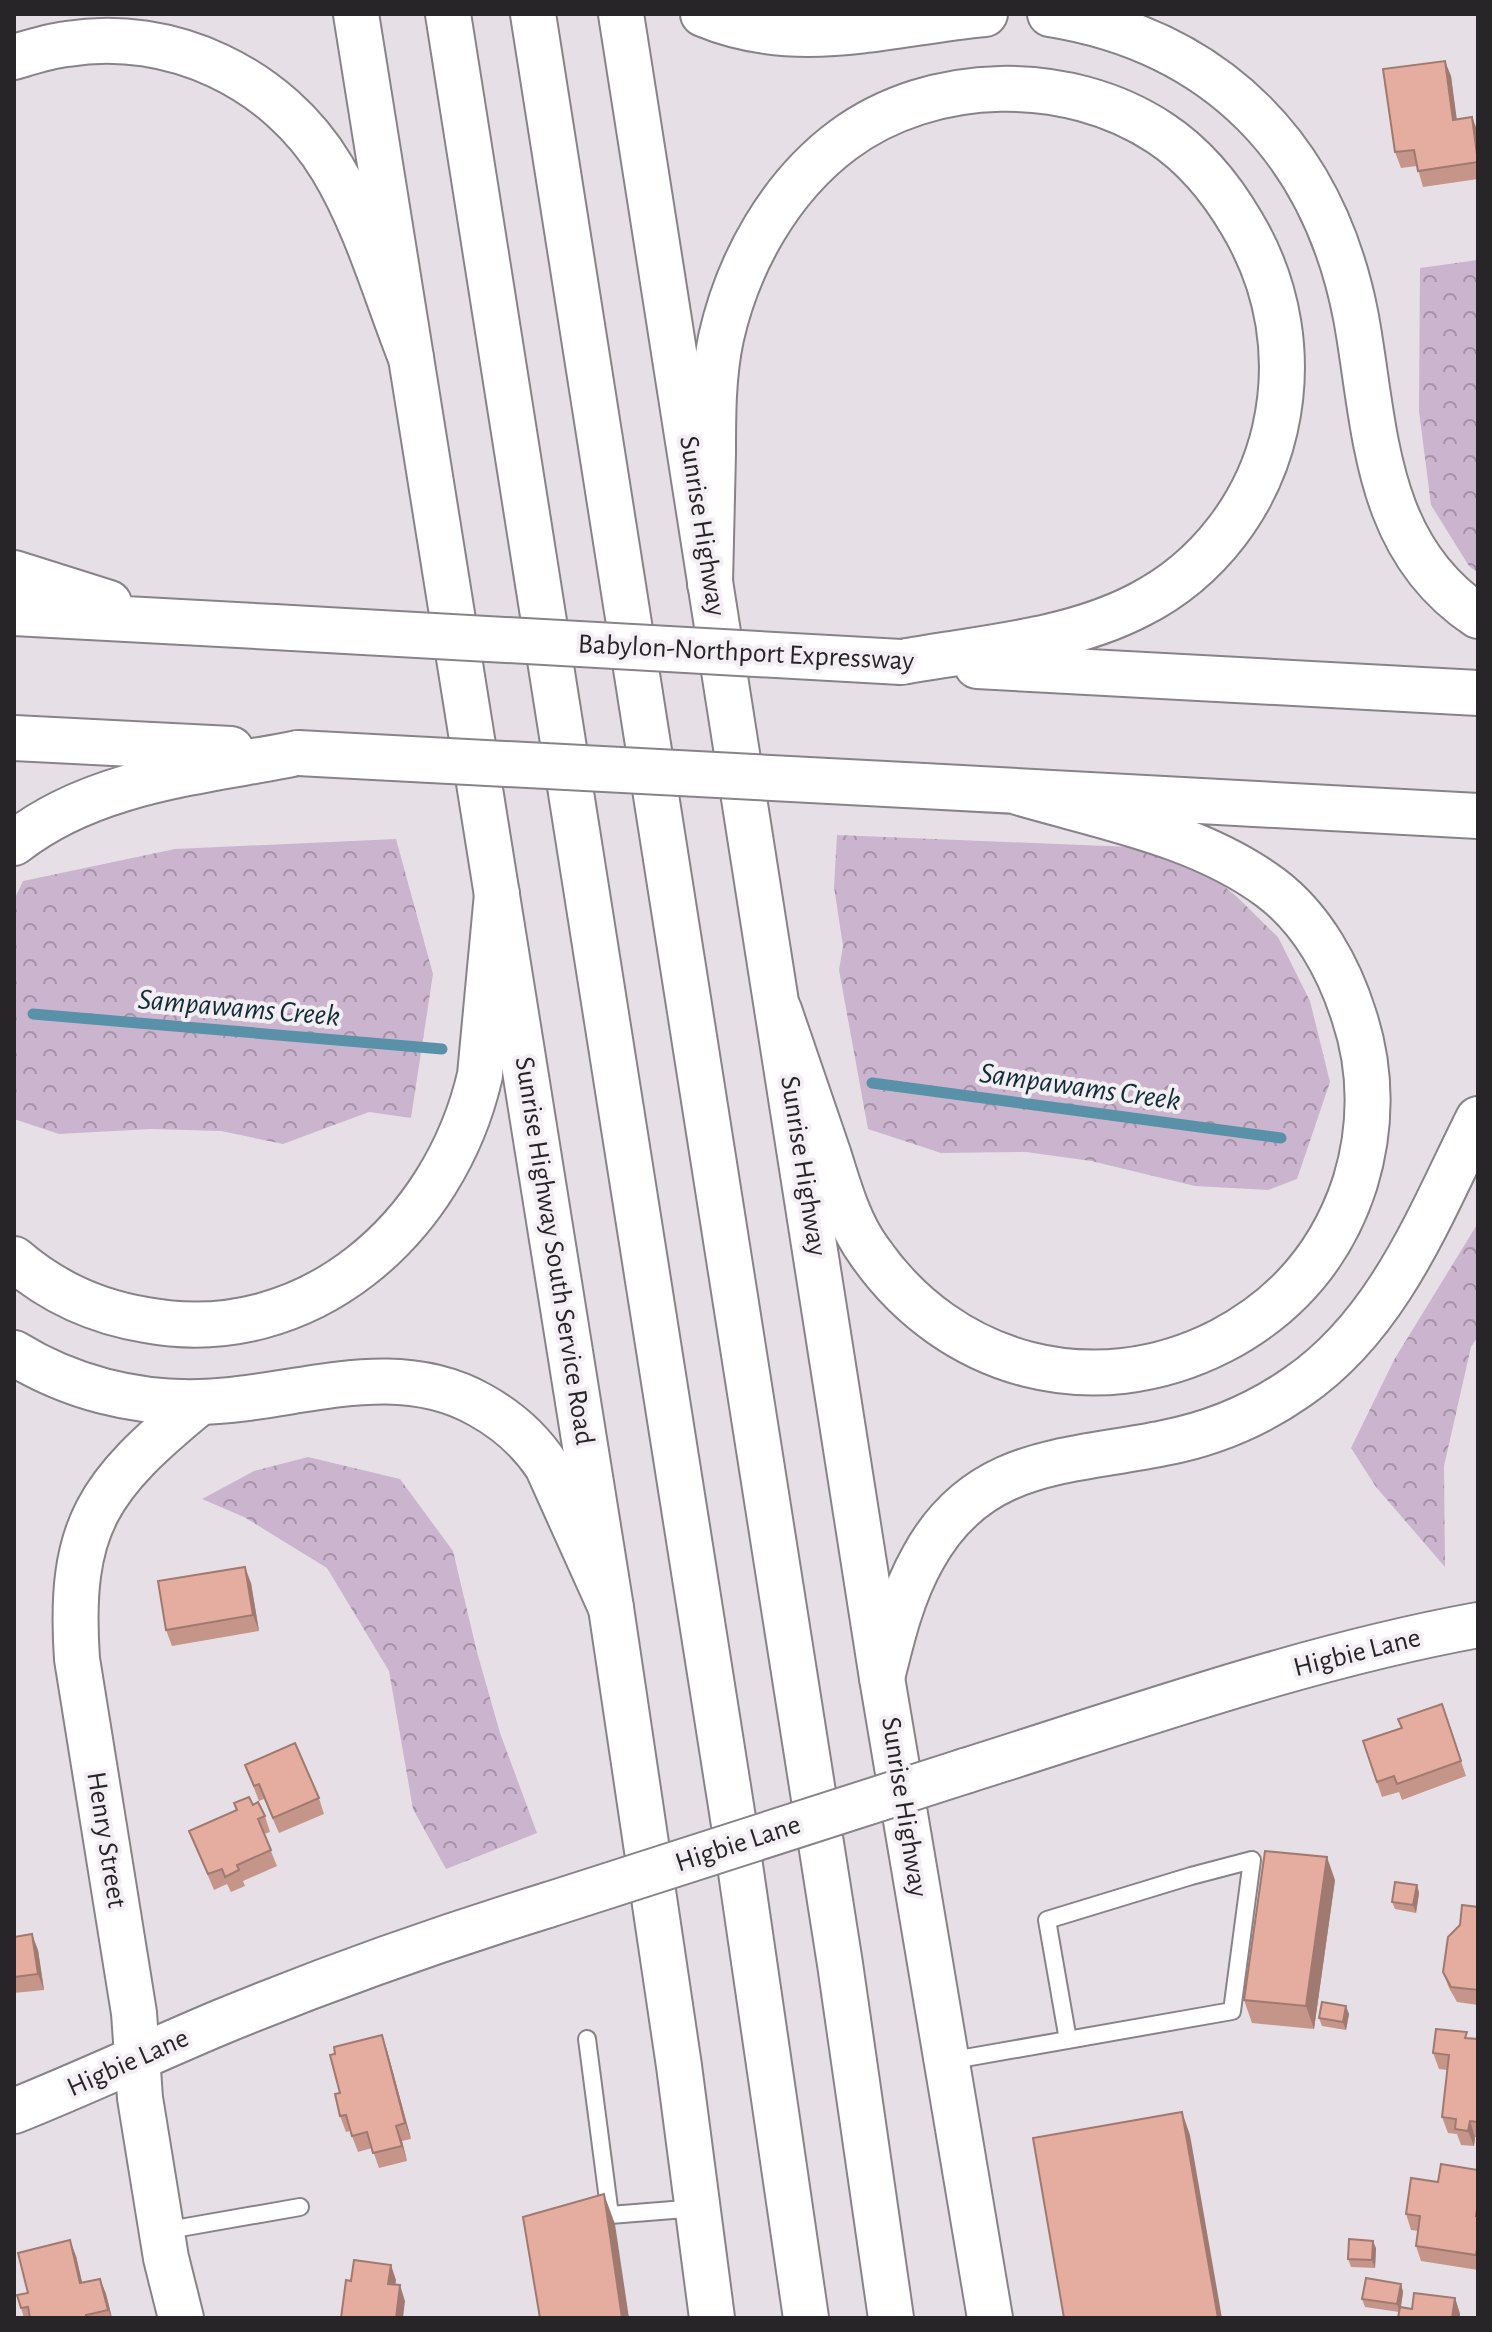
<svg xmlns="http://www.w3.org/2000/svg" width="1492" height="2332" font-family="'Alegreya Sans',sans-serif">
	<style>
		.forest { fill: url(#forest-crowns) }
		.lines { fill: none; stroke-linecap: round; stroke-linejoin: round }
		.stream { stroke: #5891a8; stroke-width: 11 }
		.lane-casing { stroke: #878388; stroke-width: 20 }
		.secondary-casing { stroke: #878388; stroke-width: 48 }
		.primary-casing { stroke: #878388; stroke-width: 48 }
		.highway-casing { stroke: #878388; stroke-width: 48 }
		.lane { stroke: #fff; stroke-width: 16 }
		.secondary { stroke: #fff; stroke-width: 44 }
		.primary { stroke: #fff; stroke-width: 44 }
		.highway { stroke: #fff; stroke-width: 44 }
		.secondary-bridge-casing { stroke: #878388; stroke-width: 48; stroke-linecap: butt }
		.primary-bridge-casing { stroke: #878388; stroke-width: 48; stroke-linecap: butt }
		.secondary-bridge { stroke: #fff; stroke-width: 44 }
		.primary-bridge { stroke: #fff; stroke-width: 44 }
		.wall { fill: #c5958a }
		.shaded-wall { fill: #a07970 }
		.building { fill: #e5ada0; stroke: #a07970; stroke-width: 2 }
		.labels { text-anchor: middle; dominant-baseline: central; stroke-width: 8; stroke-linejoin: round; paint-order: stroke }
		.street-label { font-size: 28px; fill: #272527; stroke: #f3eef3 }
		.water-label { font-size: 30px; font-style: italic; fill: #112d38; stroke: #f3eef3 }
	</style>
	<defs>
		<pattern id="forest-crowns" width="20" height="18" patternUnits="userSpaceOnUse" patternTransform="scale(2)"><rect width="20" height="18" fill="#cbb4ce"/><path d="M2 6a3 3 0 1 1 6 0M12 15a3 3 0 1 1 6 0" fill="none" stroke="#a592a7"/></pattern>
	</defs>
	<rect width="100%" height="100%" fill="#e6e0e6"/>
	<path class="forest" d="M1478,260v313l-9,-7 -38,-61 -12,-94 1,-143z
		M837,835l294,12 58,10 48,40 41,40 32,64 20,81 -33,97 -29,11 -73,-4 -104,-25 -65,-9 -85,1 -73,-24 -29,-159 4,-24 -9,-59z
		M396,839l37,135 -22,144 -42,-6 -86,32 -62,-13 -70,-2 -92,5 -45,-15v-219l9,-19 152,-32z
		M1478,1223v113l-7,11 -27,119 1,101 -69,-80 -25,-39 43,-88z
		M308,1457l92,22 53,72 24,101 23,81 37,100 -91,36 -33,-60 -24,-138 -62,-103 -83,-51 -42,-18 52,-28z"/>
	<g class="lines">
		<path class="stream" d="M33,1014l409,35
			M872,1083l409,55"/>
		<defs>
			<path id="lane" d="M587,2039l23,176 88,-7
				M948,2061l284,-50 20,-151 -61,16 -144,44 21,120
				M163,2231l137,-24"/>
			<path id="secondary" d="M356,14l255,1594 68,458 33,252
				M621,14l261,1664 108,640
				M965,1771c169,-53 338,-114 513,-146
				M14,2111c70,-28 138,-60 207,-89 107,-44 217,-83 327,-117
				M181,2318l-15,-60 -26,-160 -6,-85 -57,-354c-9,-134 22,-174 122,-256"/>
			<path id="primary" d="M703,14c96,40 184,9 282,0
				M1050,14c168,27 274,137 306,303 20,110 17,229 122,299
				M14,57c17,-5 35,-11 53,-13 104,-17 211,34 265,124 35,58 54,127 79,190
				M14,573l95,30
				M710,584c1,-44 2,-88 3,-131 0,-39 0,-77 8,-115 17,-76 59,-151 122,-198 89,-66 225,-68 317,-7 35,23 61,55 82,91 37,62 49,134 33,205 -17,75 -67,141 -136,176 -71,37 -160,43 -238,57
				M14,613l260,14
				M977,666l501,27
				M14,738l217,11
				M924,786l554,30
				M14,843c80,-63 188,-71 284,-90
				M779,1010c16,48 33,97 50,146 10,32 20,68 40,95 81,117 225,155 352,90 65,-34 111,-87 134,-158 17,-55 17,-113 -1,-167 -15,-48 -42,-97 -83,-128 -72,-54 -169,-71 -254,-96
				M14,1259c37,32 83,53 132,61 162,30 299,-92 334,-245l17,-181
				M14,1353c55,34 121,51 186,49 94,-2 192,-47 280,3 27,15 50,35 67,61l64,142
				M882,1678c10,-41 20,-83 41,-120 55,-101 144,-95 241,-115 47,-9 93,-28 133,-56 92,-63 133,-172 181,-268"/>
			<path id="highway" d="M448,14l287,1817 71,487
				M533,14l307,1950 51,354"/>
		</defs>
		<use href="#lane" class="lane-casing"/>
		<use href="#secondary" class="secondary-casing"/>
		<use href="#primary" class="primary-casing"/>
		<use href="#highway" class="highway-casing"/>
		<use href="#lane" class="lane"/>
		<use href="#secondary" class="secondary"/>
		<use href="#primary" class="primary"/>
		<use href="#highway" class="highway"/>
		<defs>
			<path id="secondary-bridge" d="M548,1905l417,-134"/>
			<path id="primary-bridge" d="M274,627l627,35
				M298,753l626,33"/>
		</defs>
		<use href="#secondary-bridge" class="secondary-bridge-casing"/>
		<use href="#primary-bridge" class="primary-bridge-casing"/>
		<use href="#secondary-bridge" class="secondary-bridge"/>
		<use href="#primary-bridge" class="primary-bridge"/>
	</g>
	<path class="wall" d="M1451,76l5,43 16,-2 6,15v47l-55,8 -6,-21 -16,2 -6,-16z
		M251,1583l8,48 -87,15 -6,-16z
		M1442,1704l24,72 -64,24 -3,-8 -17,5 -19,-56 39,-13z
		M245,1765l74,33 5,16 -45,19 -15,-34 -5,2z
		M253,1805l12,11 5,16 -6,2 13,32 -34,15 2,5 -14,6 -4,-8 -13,6 -25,-59z
		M1335,1880l-21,149 -62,-6 -8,-23z
		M1417,1885l2,8 -3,20 -21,-4 -3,-7z
		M1478,1907v98l-21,-3 -8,-14 -6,-16z
		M14,1937l24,13 6,40 -30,3z
		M1349,2014l-3,16 -24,-4 -3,-8z
		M1469,2038l9,1v98h-3l-1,9 -13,-1 -4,-11 -9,-1 -6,-16 5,-47 -8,-1 -6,-16z
		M387,2050l24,89 -9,2 5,20 -28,7 -7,-20 -14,4 -8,-21 -4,1 -6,-16v-23z
		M1478,2170v100l-57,-9 -5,-15 2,-15 -7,-1 -5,-16 32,-32z
		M1376,2248l-1,20 -24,-1 -3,-8z
		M76,2256l6,27 18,-4 6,15 6,24h-88l-3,-10 7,-15z
		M1401,2284l2,8 -2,15 11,2 43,-11 5,16 -61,-2 -34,-5 -3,-8z"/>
	<path class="shaded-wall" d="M1445,61l6,15 8,59 -6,-15z
		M1472,117l6,16v27z
		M245,1567l6,16 8,48 -6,-16z
		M1327,1857l8,23 -21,149 -8,-23z
		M1417,1885l2,8 -3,20 -3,-8z
		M32,1934l6,16 6,40 -6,-16z
		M1346,2006l3,8 -3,16 -3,-8z
		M382,2035l5,15 24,89 -6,-16z
		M1182,2112l8,23 32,183h-4z
		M1470,2121l5,16 -1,9 -6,-15z
		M396,2126l6,15 5,20 -5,-15z
		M604,2194l11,30 14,94h-7z
		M70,2240l6,16 10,43 -6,-16z
		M1373,2241l3,7 -1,20 -3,-8z
		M391,2265l5,15 -2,19 -6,-15z
		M100,2279l6,15 6,24 -4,-8z
		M1401,2284l2,8 -3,20 -3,-8z
		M400,2285l5,16 -2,17h-7z
		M1455,2298l5,16v4h-8z"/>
	<path class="building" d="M1445,61l8,59 19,-3 6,45 -60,9 -4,-21 -19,2 -12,-83z
		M245,1567l8,48 -87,15 -8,-49z
		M1442,1704l19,57 -64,23 -3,-8 -17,6 -14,-41 39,-13 -4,-9z
		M295,1743l24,55 -46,20 -14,-34 -5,2 -9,-21z
		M249,1797l4,8 5,-3 7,14 -7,3 13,31 -34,15 2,5 -14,7 -3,-8 -14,5 -19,-43 48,-21 -3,-7z
		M1265,1851l62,6 -21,149 -62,-6z
		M1395,1882l22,3 -4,20 -21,-3z
		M1462,1905l16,2v83l-27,-3 -8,-15 5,-35 12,-12z
		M32,1934l6,40 -24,3v-40z
		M1322,2002l24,4 -3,16 -24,-4z
		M1436,2029l31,3 -2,6 13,1v83l-8,-1 -2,10 -13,-2 1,-10 -14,-2 7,-62 -16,-2z
		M382,2035l23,88 -9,3 6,20 -29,7 -6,-21 -15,4 -6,-21 -6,1 -5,-22 5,-1 -10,-38 5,-1 -1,-7z
		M1182,2112l36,206h-154l-31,-180z
		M1441,2164l37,6v32l-2,14h2v27l-2,12 -60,-9 4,-30 -14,-2 5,-36 27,4z
		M604,2194l18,124h-82l-17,-101z
		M1349,2239l24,2 -1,19 -24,-1z
		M70,2240l10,43 20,-4 8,31 -22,5v3h-56l-2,-11 -7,1 -4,-13 11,-2 -10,-40z
		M354,2260l37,5 -3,19 12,1 -4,33h-55l5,-38 5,1z
		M1366,2278l35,6 -4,20 -35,-5z
		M1414,2293l41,5 -3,20h-54l2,-11 12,2z"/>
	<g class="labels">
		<g class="street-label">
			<text transform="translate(702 526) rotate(81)">Sunrise Highway</text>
			<text transform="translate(746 653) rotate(3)">Babylon-Northport Expressway</text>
			<text transform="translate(803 1166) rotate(81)">Sunrise Highway</text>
			<text transform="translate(554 1251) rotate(81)">Sunrise Highway South Service Road</text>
			<text transform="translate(1357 1653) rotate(-14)">Higbie Lane</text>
			<text transform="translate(904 1807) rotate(81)">Sunrise Highway</text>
			<text transform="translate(106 1840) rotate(81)">Henry Street</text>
			<text transform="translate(738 1844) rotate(-18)">Higbie Lane</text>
			<text transform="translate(128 2063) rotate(-24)">Higbie Lane</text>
		</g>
		<g class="water-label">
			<text transform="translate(239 1008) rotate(5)">Sampawams Creek</text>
			<text transform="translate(1080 1087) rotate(8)">Sampawams Creek</text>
		</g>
	</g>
	<rect width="1492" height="2332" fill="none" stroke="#272527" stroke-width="32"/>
</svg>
